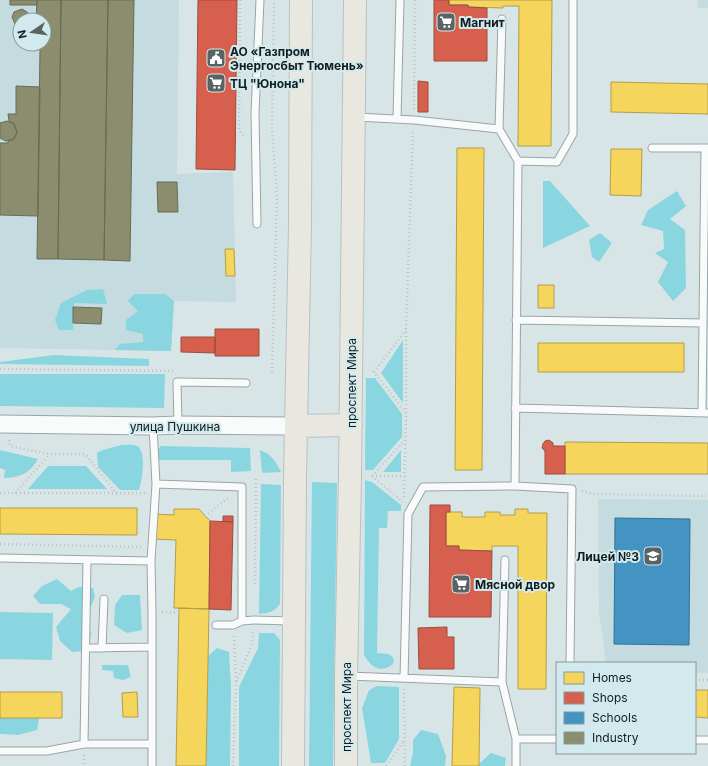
<svg xmlns="http://www.w3.org/2000/svg" width="708" height="766" font-family="Inter,sans-serif">
	<style>
		.built { fill: #c4dbdf; fill-rule: evenodd }
		.green { fill: #89d6e0 }
		.homes { fill: #f6d55c; stroke: #b29e49 }
		.shops { fill: #d6604d; stroke: #9c4c3f }
		.schools { fill: #4393c3; stroke: #357092 }
		.industry { fill: #8c8c6e; stroke: #686b56 }
		.lines { fill: none; stroke-linecap: round; stroke-linejoin: round }
		.service-casing { stroke: #9aa4a6; stroke-width: 9 }
		.tertiary-casing { stroke: #9aa4a6; stroke-width: 19 }
		.primary-casing { stroke: #b9c0c1; stroke-width: 24 }
		.path { stroke: #bec3c4; stroke-width: 2.5; stroke-dasharray: 1 3; stroke-linecap: butt }
		.service { stroke: #f9fbfb; stroke-width: 7 }
		.tertiary { stroke: #f9fbfb; stroke-width: 17 }
		.primary { stroke: #e9e8e0; stroke-width: 22 }
		.labels { text-anchor: middle; dominant-baseline: central; stroke-width: 4; stroke-linejoin: round; paint-order: stroke }
		.poi-label { font-size: 12px; font-weight: bold; fill: #141d1e; stroke: #d2eaed; text-anchor: start }
		.street-label { font-size: 12px; fill: #141d1e; stroke: #d2eaed }
	</style>
	<rect width="100%" height="100%" fill="#d8e5e7"/>
	<path class="built" d="M0,0h179l-2,174 56,-2 3,130 -62,-1 -3,50 -171,-3zM20,20h24v24h-24z
		M698,0h10v8h-10z
		M598,499l110,1v173h-13v-10h-89l-7,-51z"/>
	<path class="green" d="M543,181h7l40,45 -47,22z
		M677,191l9,15 -16,13 15,11 1,58 -13,13 -15,-19 10,-20 -13,-9 9,-4 -1,-18 -22,-6 7,-15z
		M600,233l12,10 -13,19 -7,-5 -3,-17z
		M103,289l4,15 -33,-1 -1,27h-14l-4,-10 6,-17 26,-13z
		M134,294h31l9,7 -3,50 -56,-1 5,-6 23,-2v-8l-17,-4v-10l12,-9 -10,-10z
		M403,340v63l-22,-30z
		M54,355l95,4v7l-149,-2v-2z
		M0,374h165l-1,34 -164,-2z
		M366,378h9l27,36v23l-29,33h-8z
		M121,445c4,0 12,-1 16,1 10,5 5,35 2,44h-19l-22,-23 -1,-14 3,-2z
		M161,446l89,2 1,23 -20,1v-12h-77l1,-8z
		M0,450l38,9c-9,15 -17,18 -34,19l1,-8 -5,-2z
		M260,450c12,5 15,10 21,22l-19,1z
		M401,450v22h-18z
		M48,466h38l21,23h-79z
		M365,480l7,2 29,23v6h-13l-1,17h-8l-2,125 12,1 5,5 -1,5c-13,10 -22,3 -29,-9z
		M312,482l25,1 -4,283h-24z
		M261,484l20,1 -1,119c-6,8 -11,9 -21,10z
		M57,579l14,12 8,-4 14,1 2,9 -8,18 4,20 -6,16 -13,1 -12,-11 -4,-14 15,-18 -10,-5h-21l-7,-8 9,-10z
		M122,595h18l2,35 -15,3 -13,-8 1,-20z
		M0,612l53,1 -1,47 -52,-1z
		M259,633h15l6,7 -1,126h-40v-79l19,-39z
		M217,648l12,4 2,35 -1,79h-24l2,-110z
		M102,665h26l3,12 -8,3 -9,-2 -1,-7 -11,-1z
		M377,686l22,1v52l-14,24h-14l-9,-55 7,-18z
		M0,718h39l-2,12 -19,5 -18,-1z
		M421,730l17,4 8,22 -1,10h-35l3,-13v-13z
		M491,753l15,5 -1,8h-26v-2z"/>
	<path class="homes" d="M449,0h103l-1,146h-33l1,-140h-16v2l-35,-1v-2h-19z
		M611,82l97,2v30l-97,-2z
		M457,148h27l-2,322h-27z
		M611,149h31l-1,47 -31,-1z
		M225,249h9l1,27h-9z
		M538,285h16v23h-16z
		M538,343h146v29h-146z
		M565,442l143,1v31h-143z
		M0,508h137v27l-137,-1z
		M174,509h25l11,12 -1,88 -35,-1 2,-68 -22,-1 1,-25 19,1z
		M515,509h13v4h19l-1,176h-28v-143h-26v5l-33,-1v-4h-13v-34h16v5h23v-5h15v3h15z
		M179,608l30,1 -3,157h-30z
		M454,687l26,1 -1,78h-27z
		M695,690h13v28l-13,-1z
		M0,692h62v26h-62z
		M137,692l1,25h-15l-1,-24z"/>
	<path class="shops" d="M198,0h39l-2,170 -39,-1z
		M434,0h15v5h19v2l19,1v53h-53z
		M418,81l10,1v30h-10z
		M215,329h44v27h-44z
		M181,337h34v16l-34,-1z
		M549,440l4,3v3h12v28h-20v-23l-3,-3 1,-4 2,-3z
		M430,505h20v7h-4v34h13v4l33,1 -1,66h-62z
		M223,516h10v6l-10,-1z
		M210,521l23,1 -2,88 -22,-1z
		M447,627v10h7v32h-35l-1,-41z"/>
	<path class="schools" d="M615,518l75,1 -1,126 -75,-1z"/>
	<path class="industry" d="M10,0h27v5h-27z
		M37,0h24l-3,259h-21l3,-210h-4v-5h8v-24h-8z
		M61,0h47l-4,260 -46,-1z
		M108,0h26l-4,261 -26,-1z
		M22,9l5,3 2,3v5h-9l-1,7 -4,-3 -3,-7 2,-5z
		M16,86l24,1 -2,129 -38,-1v-72h8v-2l6,-2 3,-7 -3,-8 -5,-3 -1,-7h8z
		M7,121l7,3 3,8 -3,7 -8,2 -6,-3v-15z
		M157,182h20l1,30h-20z
		M73,307l29,1 -1,16 -28,-1z"/>
	<g class="lines">
		<defs>
			<path id="service" d="M502,19l-3,110 19,32 -3,325
				M356,117l58,3 85,9
				M397,119l3,-119
				M652,148h56
				M518,161l39,1 16,-28v-134
				M257,224l-2,-111 5,-113
				M516,320l187,3
				M515,408l193,5
				M702,413l3,-265
				M178,425l-1,-43 69,1
				M156,484l86,3v134
				M0,558l151,3
				M505,560l-3,122 14,57v27
				M216,625h17l9,-4 12,-1 38,1
				M86,648l66,-1
				M102,648l2,-49
				M348,676l154,6
				M404,678l4,-164 15,-27 92,-1 57,3 -2,174
				M516,739h41
				M695,740h13
				M84,744l3,-184
				M0,751h47l37,-7h68
				M152,766v-154l-1,-51 5,-77 -3,-58"/>
			<path id="tertiary" d="M0,424l153,2 25,-1 118,1"/>
			<path id="primary" d="M296,426l55,-1
				M293,766l2,-288 5,-254 1,-224
				M346,766v-90l4,-200 5,-476"/>
		</defs>
		<use href="#service" class="service-casing"/>
		<use href="#tertiary" class="tertiary-casing"/>
		<use href="#primary" class="primary-casing"/>
		<path class="path" d="M240,0l-1,130 6,7
			M414,109l1,-109
			M0,369l173,2
			M272,372l5,-175 -5,-69 2,-128
			M406,413l-32,-41 32,-42
			M9,440l1,6 39,8h36l32,40
			M372,476l32,-35
			M372,476l31,26
			M372,476h32
			M582,491l12,3 114,2
			M0,493h145
			M15,493l34,-38
			M404,497l2,-83v-84l7,-200
			M205,516l23,-18
			M0,544l141,3
			M255,584l1,-106
			M162,612l17,1
			M234,636l2,45
			M695,680h13
			M404,689l1,77
			M84,755v11
			M233,766l3,-83 16,-39 1,-13
			M386,766l18,-25"/>
		<use href="#service" class="service"/>
		<use href="#tertiary" class="tertiary"/>
		<use href="#primary" class="primary"/>
	</g>
	<defs>
		<symbol id="supermarket-square" viewBox="-11 -11 22 22"><rect x="-9" y="-9" width="18" height="18" rx="4" fill="#596364" stroke="#d2eaed"/><path d="M-6-5.5h2.5l.6 2H6L4.5 2H-2.5L-4.4-4H-6ZM-1.5 3.2a1.3 1.3 0 1 0 .1 0ZM3 3.2a1.3 1.3 0 1 0 .1 0Z" fill="#fff"/></symbol>
		<symbol id="civic-square" viewBox="-11 -11 22 22"><rect x="-9" y="-9" width="18" height="18" rx="4" fill="#596364" stroke="#d2eaed"/><path d="M-.6-6.5H3V-4.5H.6V-3L4-1V1h2V6H-6V1h2V-1L-.6-3ZM-1.2 2.5V6h2.4V2.5Z" fill="#fff"/></symbol>
		<symbol id="school-square" viewBox="-11 -11 22 22"><rect x="-9" y="-9" width="18" height="18" rx="4" fill="#596364" stroke="#d2eaed"/><path d="M0-5L7-2L0 1L-7-2ZM-4 1L0 2.5L4 1V4Q0 6-4 4Z" fill="#fff"/></symbol>
	</defs>
	<g fill-rule="evenodd">
		<use href="#supermarket-square" x="435" y="11" width="22" height="22"/>
		<use href="#civic-square" x="205" y="47" width="22" height="22"/>
		<use href="#supermarket-square" x="205" y="72" width="22" height="22"/>
		<use href="#school-square" x="642" y="545" width="22" height="22"/>
		<use href="#supermarket-square" x="450" y="573" width="22" height="22"/>
	</g>
	<g class="labels">
		<g class="poi-label">
			<text x="460" y="22">Магнит</text>
			<text x="230" y="51">АО «Газпром<tspan x="230" dy="14">Энергосбыт Тюмень»</tspan></text>
			<text x="230" y="83">ТЦ "Юнона"</text>
			<text x="639" y="556" text-anchor="end">Лицей №3</text>
			<text x="475" y="584">Мясной двор</text>
		</g>
		<g class="street-label">
			<text transform="translate(351 383) rotate(-90)">проспект Мира</text>
			<text x="175" y="426">улица Пушкина</text>
			<text transform="translate(346 707) rotate(-90)">проспект Мира</text>
		</g>
	</g>
	<rect x="556" y="662" width="140" height="92" fill="#d2eaed" stroke="#86989a"/>
	<rect x="564" y="672" width="20" height="12" fill="#f6d55c" stroke="#86989a"/>
	<text x="592" y="682" font-size="12" fill="#141d1e">Homes</text>
	<rect x="564" y="692" width="20" height="12" fill="#d6604d" stroke="#86989a"/>
	<text x="592" y="702" font-size="12" fill="#141d1e">Shops</text>
	<rect x="564" y="712" width="20" height="12" fill="#4393c3" stroke="#86989a"/>
	<text x="592" y="722" font-size="12" fill="#141d1e">Schools</text>
	<rect x="564" y="732" width="20" height="12" fill="#8c8c6e" stroke="#86989a"/>
	<text x="592" y="742" font-size="12" fill="#141d1e">Industry</text>
	<g transform="translate(32 32) rotate(257)"><circle r="19" fill="#d2eaed" stroke="#86989a"/>
	<path d="M0-3L7 15L0 10L-7 15Z" fill="#596364"/>
	<text y="-6" font-size="11" font-weight="bold" text-anchor="middle" fill="#141d1e">N</text>
	</g>
</svg>
